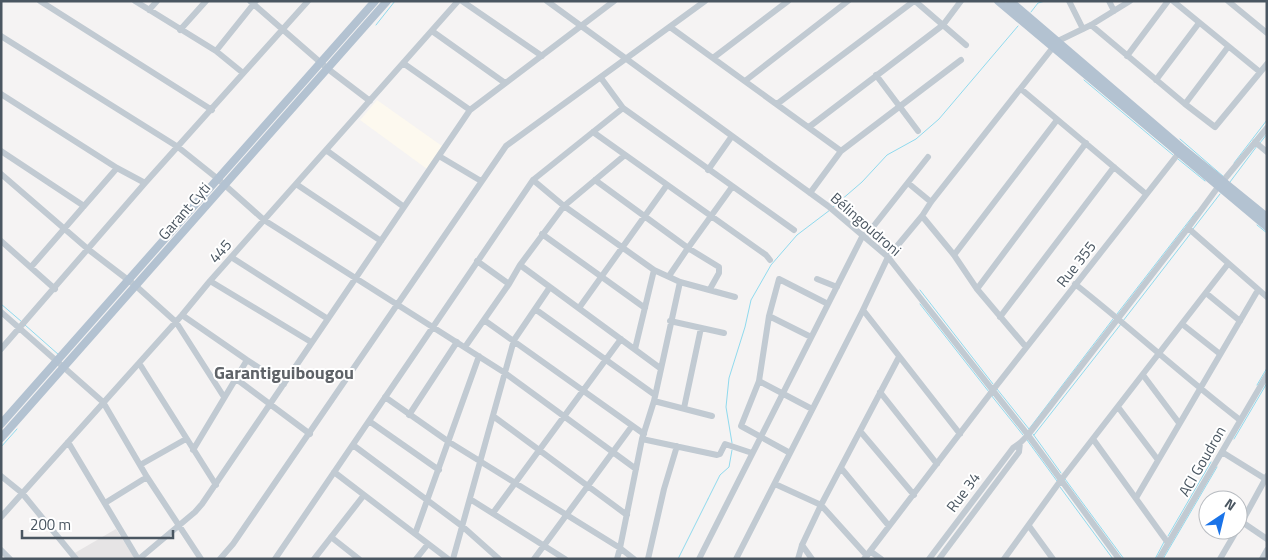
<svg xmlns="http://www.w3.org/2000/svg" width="1268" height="560" font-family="'Titillium Web',sans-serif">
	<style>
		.commercial { fill: #fdf9ef }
		.education { fill: #e6e4e5 }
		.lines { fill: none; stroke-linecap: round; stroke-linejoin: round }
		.stream { stroke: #90daee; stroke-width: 1 }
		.minor { stroke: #c1cad2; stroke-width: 6 }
		.major { stroke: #b3c2d1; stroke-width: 8 }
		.labels { text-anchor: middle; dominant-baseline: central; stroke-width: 4; stroke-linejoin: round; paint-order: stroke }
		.street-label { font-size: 15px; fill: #4a5661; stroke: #fff }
		.quarter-label { font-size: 18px; font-weight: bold; fill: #5f6368; stroke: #fff }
	</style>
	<rect width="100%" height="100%" fill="#f5f3f3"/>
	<path class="commercial" d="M377,100l65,46 -15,23 -67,-49z"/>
	<path class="education" d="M116,529l17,27v3h-55l-5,-5z"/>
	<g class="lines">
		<path class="stream" d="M1031,12l7,-9 7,-2
			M376,25l19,-24
			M1084,80l89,75
			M1180,139l44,38
			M1260,143l7,-9
			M1178,159l27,22
			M1234,163l33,-43
			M1230,182l27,-36
			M833,207l29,-25 25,-27 29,-16 23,-20 79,-93
			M1257,225l10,8
			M1193,229l27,-35
			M920,290l73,94
			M1,304l21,18
			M920,304l69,88
			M1117,314l79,-102
			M1123,321l68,-88
			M25,325l34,30
			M1257,385l10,-17
			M997,389l32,40
			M991,395l32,40
			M1029,429l84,-110
			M1033,434l28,39
			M1034,435l87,-111
			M1234,439l33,-56
			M1027,440l30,41
			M732,443l-6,-36 3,-29 16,-51 6,-27 20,-35 26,-30 33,-25
			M1,447l16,-18
			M1065,479l59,80
			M1060,487l53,72
			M708,499l12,-24 9,-8 3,-17
			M1168,536l43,-74
			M678,559l30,-60
			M1155,559l9,-17
			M1163,559l54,-92"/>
		<path class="minor" d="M40,1l172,109
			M135,1l81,50 27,22
			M250,1l78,68 42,32
			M462,1l80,55
			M547,1l281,205 60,51 140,178 91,124
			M915,1l51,44
			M1069,1l14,28
			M1109,1l5,10
			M1173,1l87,71
			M1228,1l39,32
			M149,10l8,-9
			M1091,25l94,79 30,23 52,-63
			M670,27l171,124
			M180,30l26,-29
			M432,31l73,52
			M1,36l177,111 40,32 46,41 241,153 131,96
			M216,51l40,-50
			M1127,56l41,-55
			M713,58l75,-57
			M403,63l67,47
			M876,75l42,56
			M601,78l22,30 171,122
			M1156,80l43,-57
			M745,81l103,-80
			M1021,89l125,105
			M1,94l116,74 28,15
			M777,104l137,-103
			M1185,104l43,-57
			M809,127l134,-102 18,-24
			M593,132l173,123 4,5
			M1255,142l12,10
			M326,150l78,57
			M1,151l83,55
			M439,156l42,25
			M708,170l24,-34
			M1,174l88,76 47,36 40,36 48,75
			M533,180l31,26 90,64 26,12 55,15
			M595,180l93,68 31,19v6l-9,16
			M908,183l23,19
			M296,184l85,57
			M810,193l31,-42 120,-91
			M922,216l32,39 23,34 49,58
			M1188,228l79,69
			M542,234l103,74
			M865,237l63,-80
			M1,241l54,48
			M954,255l103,-135
			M231,257l97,62
			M477,261l32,23
			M520,265l140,103
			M31,267l86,-99
			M669,276l19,-28 44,-61
			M817,279l20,8
			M210,281l101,61
			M1075,284c56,44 109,93 165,136
			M977,289l109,-146
			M1206,293l34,28
			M579,308l88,-123
			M535,309l120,86
			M863,310l97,124
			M1,312l102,90 44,75 54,82
			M182,315l65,45 37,24
			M769,316l42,21
			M1000,317l114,-150
			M484,320l160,114
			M670,321l54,12
			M1182,324l38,30
			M465,347l44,-63 11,-19 44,-59 61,-51
			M1,349l144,-166 163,-182
			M635,349l19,-79
			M139,363l77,122
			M1143,375l36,48
			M235,378l75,56
			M759,381l53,28
			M880,392l57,72
			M385,397l64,45 171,106 14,11
			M654,401l58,15
			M1118,407l40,53
			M684,408l17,-80
			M409,415l48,-73
			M493,416l134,99
			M369,421l70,49
			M860,431l54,64
			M642,439l75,16 3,-1 5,-10 27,9
			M1093,439l75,104
			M68,442l70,117
			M353,445l109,81 37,33
			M193,450l54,-90
			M1222,452l45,28
			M790,453l-49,-27 18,-45 10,-65 10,-37 49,25
			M140,465l46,-26
			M841,468l48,58
			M334,472l114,87
			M1,476l21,17 54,66
			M775,484l46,21 46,51
			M1136,498l122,-208
			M470,499l95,60
			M105,503l42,-26
			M493,513l128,-174
			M1,517l181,-202 28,-34 248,-280
			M1242,522l25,17
			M1029,526l24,33
			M1238,529l29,-53
			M415,534l64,-178
			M331,537l28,22
			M802,545l10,14
			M1,550l9,9
			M870,551l11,8
			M139,559l56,-47 7,-8 268,-394 144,-109
			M220,559l13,-15 273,-398 199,-145
			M275,559l258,-379 90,-72
			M314,559l50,-64
			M416,559l12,-15
			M453,559l61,-219 36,-53
			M534,559l98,-133
			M617,559l3,-11 22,-109 12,-38 26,-119
			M648,559l16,-70 13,-43
			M699,559l164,-324
			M736,559l127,-249 25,-53 34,-41 9,-14 127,-161 33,-16 39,-24
			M798,559l4,-14 19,-40 78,-148
			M864,559l129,-169 185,-236
			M929,559l84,-111 7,-5 8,-8 160,-207 30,-41 49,-59
			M939,559l80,-107 1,-9
			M1004,559l57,-79 167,-216
			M1159,559l108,-184
			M1220,559l17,-29
			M1262,559l5,-9"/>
		<path class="major" d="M998,1l269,226
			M1010,1l172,147 85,69
			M1,424l374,-423
			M1,438l386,-437"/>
	</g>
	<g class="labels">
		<g class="street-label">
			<text transform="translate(184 211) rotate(-49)">Garant Cyti</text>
			<text transform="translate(866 224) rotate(41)">Bélingoudroni</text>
			<text transform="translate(220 251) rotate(-49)">445</text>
			<text transform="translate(1076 264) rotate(-52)">Rue 355</text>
			<text transform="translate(1202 461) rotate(-60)">ACI Goudron</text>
			<text transform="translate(963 492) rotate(-53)">Rue 34</text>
		</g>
		<g class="quarter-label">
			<text x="284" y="372">Garantiguibougou</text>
		</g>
	</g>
	<rect width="1268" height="560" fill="none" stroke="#4a5661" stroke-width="5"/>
	<g transform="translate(1223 515) rotate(35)"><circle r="24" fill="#ffffff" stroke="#b7bbc0"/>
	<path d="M0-4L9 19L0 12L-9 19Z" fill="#1a73e8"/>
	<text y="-8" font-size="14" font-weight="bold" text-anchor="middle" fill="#4a5661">N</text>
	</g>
	<path d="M22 530v8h151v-8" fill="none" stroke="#4a5661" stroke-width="2.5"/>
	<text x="30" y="530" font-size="15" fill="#4a5661" stroke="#ffffff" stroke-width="4" paint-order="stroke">200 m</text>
</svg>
